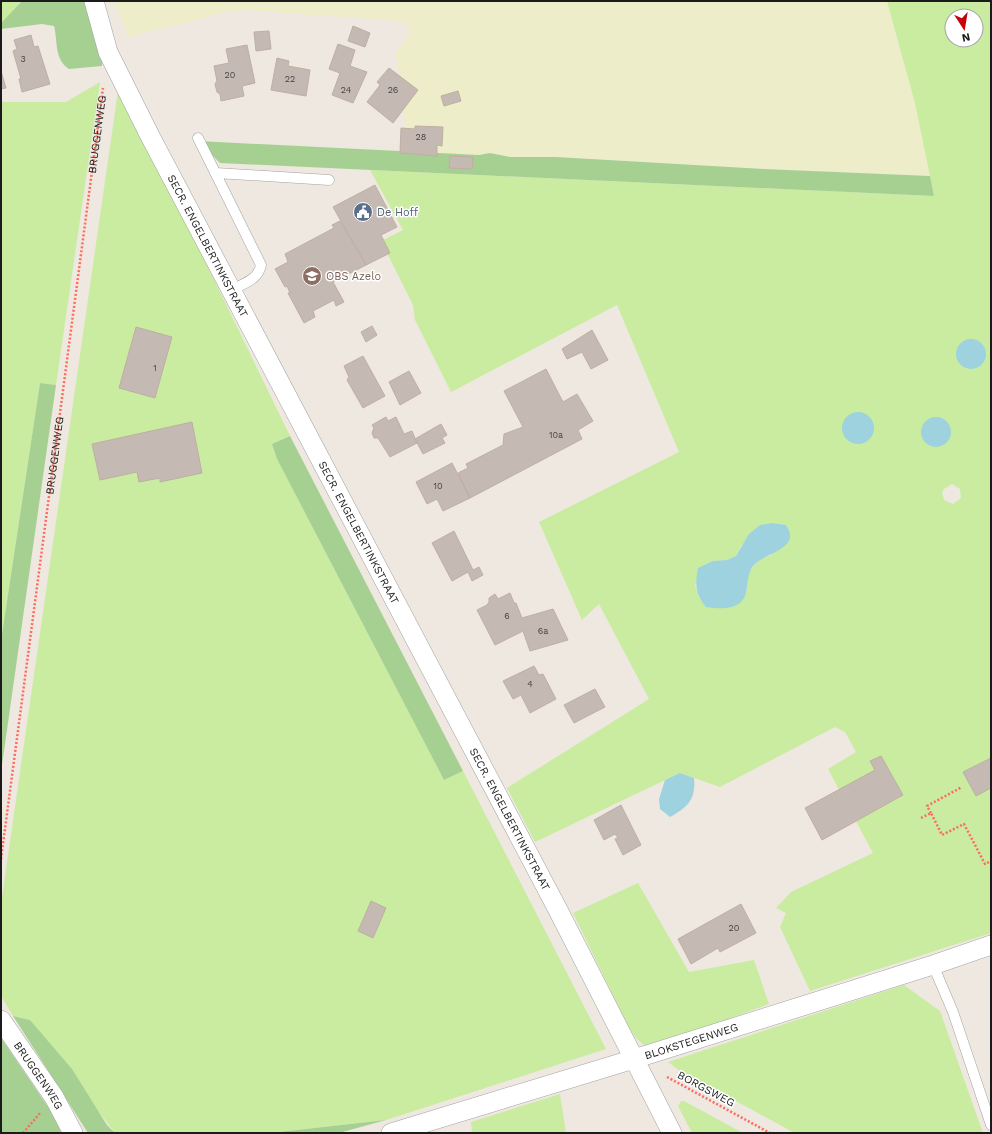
<svg xmlns="http://www.w3.org/2000/svg" width="992" height="1134" font-family="'Work Sans',sans-serif">
	<style>
		.farmland { fill: #edeec9 }
		.grass { fill: #c9eca1; fill-rule: evenodd }
		.forest { fill: #a6d092 }
		.water { fill: #9dd2de }
		.building { fill: #c5bab3; stroke: #c0aea1 }
		.lines { fill: none; stroke-linecap: round; stroke-linejoin: round }
		.lane-casing { stroke: #a2a2a2; stroke-width: 11 }
		.street-casing { stroke: #a2a2a2; stroke-width: 20 }
		.path { stroke: #ff6a5f; stroke-width: 2.5; stroke-dasharray: 2 2; stroke-linecap: butt }
		.lane { stroke: #fff; stroke-width: 10 }
		.street { stroke: #fff; stroke-width: 19 }
		.labels { text-anchor: middle; dominant-baseline: central; stroke-width: 3; stroke-linejoin: round; paint-order: stroke }
		.number-label { font-size: 9px; fill: #464341 }
		.street-label { font-size: 11px; fill: #1b1b1b; stroke: #fff }
		.service-label { font-size: 11px; fill: #4e5e75; stroke: #fff; text-anchor: start }
		.education-label { font-size: 11px; fill: #785e54; stroke: #fff; text-anchor: start }
	</style>
	<rect width="100%" height="100%" fill="#eee8e0"/>
	<path class="farmland" d="M114,1h773l28,102 15,73 -166,-7 -208,-12h-46l-20,-4 -11,2 -70,-4 -13,-98 14,-21 -3,-8 -8,-3 -154,-11 -18,2 -99,25z"/>
	<path class="grass" d="M1,1h21l-21,22z
		M887,1h104v932l-181,58 -30,-64 6,-14 -10,-5 15,-16 82,-39 -45,-84 28,-17 -11,-20 -10,-5 -115,60 -40,-14 -145,69 -28,-54 142,-89 -50,-95 -17,16 -43,-98 140,-70 -62,-147 -166,87 -36,-72 -2,-15 -32,-64 22,-11 -33,-60 564,26 -19,-93zM952,16h24v24h-24zM952,484l8,5 1,9 -8,6 -9,-4 -2,-7 2,-4zM772,523l14,2 3,5 -18,25 -9,3 -8,7 -6,9 -2,21 -46,4 -5,-14 18,-24 14,-1 9,-4 5,-10z
		M100,82l-44,303 -16,-2 -39,258v-539h65z
		M119,84l171,352 -18,8 5,15 167,321 19,-9 143,278 -220,71 -116,13h-155l-85,-113 -17,-4 -12,-20v-92z
		M638,883l51,89 65,-12 15,44 -121,45 -13,-12 -8,-13 -54,-111z
		M904,985l36,26 43,122h-188l-115,-62 -12,-9z
		M560,1094l6,39h-94l-1,-11z
		M681,1101h3l59,32h-51l-14,-27z"/>
	<path class="forest" d="M22,1h68l13,54 -1,11 -33,3c-15,-10 -11,-27 -15,-43l-12,-2 -41,5v-6z
		M198,141l281,14 11,-2 20,4h46l208,12 166,7 4,20 -714,-33z
		M40,383l16,2 -55,387v-131z
		M290,436l173,335 -19,9 -167,-321 -5,-15z
		M13,1016l17,4 42,49 35,56 8,8h-27z
		M1,1038l56,82 4,13h-60z
		M386,1120l-47,13h-69z"/>
	<path class="water" d="M956 354a15 15 0 1 1 30 0a15 15 0 1 1-30 0Z
		M842 428a16 16 0 1 1 32 0a16 16 0 1 1-32 0Z
		M921 432a15 15 0 1 1 30 0a15 15 0 1 1-30 0Z
		M772,523l14,2c17,24 -23,28 -33,41 -6,9 -5,17 -7,27 -5,18 -26,16 -40,14 -11,-14 -11,-22 -8,-39l15,-7 14,-1 9,-4 13,-22 11,-9z
		M680,773l14,5c2,21 -6,29 -24,39l-10,-8 -1,-10 6,-19z"/>
	<path class="building" d="M353,26l17,7 -5,14 -17,-6z
		M269,31l2,18 -15,2 -2,-19z
		M31,35l3,12 4,-1 12,38 -28,8 -3,-13h2l-8,-28 4,-2 -3,-9z
		M338,44l17,6 -5,16 17,6 -14,31 -21,-8 8,-22 -11,-4z
		M247,45l8,38 -13,3 2,10 -23,5 -1,-7 -3,-2 -2,-8 2,-3 -3,-15 15,-3 -3,-14z
		M277,58l12,3 -1,5 22,4 -4,26 -35,-6z
		M389,68l29,22 -25,33 -26,-21 13,-17 -3,-3z
		M1,71l5,17 -5,1z
		M458,91l3,10 -17,5 -3,-10z
		M415,126l28,1 -1,19 -5,-1v11l-37,-3 1,-25 14,1z
		M450,156l23,1 -1,12 -23,-1z
		M375,185l22,42 -16,8 9,18 -24,12 -33,-58z
		M340,221l26,44 -33,17 11,20 -8,4 -2,-6 -21,11 2,6 -11,6 -16,-30h2l-3,-7 -2,1 -10,-18 13,-7 -3,-8 49,-26 -2,-3z
		M372,326l5,9 -11,7 -5,-10z
		M136,327l36,10 -17,61 -36,-10z
		M592,330l16,30 -17,9 -9,-17 -15,7 -5,-10z
		M363,356l22,40 -22,12 -16,-28 2,-3 -5,-11z
		M546,369l17,33 14,-8 16,27 -15,9 4,9 -112,59 -12,-25 10,-5 -2,-4 37,-19 1,-11 19,-7 -19,-36z
		M409,371l12,22 -21,12 -11,-23z
		M386,417l2,4 8,-4 8,17 8,-3 5,12 -27,14 -12,-19h-4l-2,-5 2,-5 -2,-3z
		M192,422l10,51 -42,9v-4l-21,4 -2,-10 -37,8 -8,-36z
		M441,424l6,11 -5,3 3,5 -22,11 -8,-15z
		M452,463l18,35 -27,13 -6,-12 -10,5 -11,-22z
		M454,531l19,39 6,-3 4,8 -11,6 -4,-9 -16,9 -20,-38z
		M510,593l4,10h2l6,15 31,-9 15,31 -38,11 -7,-20 -28,14 -18,-35 10,-5 2,-3v-4l6,-4 3,5z
		M534,666l5,9 4,-1 13,25 -26,14 -9,-18 -8,4 -10,-18z
		M595,689l10,18 -31,16 -10,-18z
		M881,756l22,39 -81,45 -17,-32 70,-38 -5,-9z
		M991,758v30l-15,8 -13,-24z
		M621,805l20,40 -18,10 -8,-16 3,-1 -3,-4 -11,6 -10,-20z
		M371,901l15,7 -13,30 -15,-7z
		M741,904l15,29 -36,19 -2,-4 -27,16 -13,-25z"/>
	<g class="lines">
		<defs>
			<path id="lane" d="M198,138l63,127c-3,15 -17,18 -29,25
				M216,173l113,7
				M933,965l20,47 38,113"/>
			<g id="street">
				<path id="s2" d="M94,1l14,51 42,84 408,774 114,223"/>
				<path id="s3" d="M1,1020l53,77 19,36"/>
				<path id="s4" d="M391,1133l243,-74 299,-94 58,-20"/>
			</g>
		</defs>
		<use href="#lane" class="lane-casing"/>
		<use href="#street" class="street-casing"/>
		<g class="path">
			<path d="M931,813l-4,-7 35,-19"/>
			<path d="M921,818l10,-5 11,22 22,-11 21,40 6,-3"/>
			<path id="s1" d="M1,859l102,-771"/>
			<path d="M667,1077l103,56"/>
			<path d="M23,1133l18,-21"/>
		</g>
		<use href="#lane" class="lane"/>
		<use href="#street" class="street"/>
	</g>
	<defs>
		<symbol id="civic-disc" viewBox="-11 -11 22 22"><circle r="9.5" fill="#5c6f8a" stroke="#fff"/><path d="M-.6-6.5H3V-4.5H.6V-3L4-1V1h2V6H-6V1h2V-1L-.6-3ZM-1.2 2.5V6h2.4V2.5Z" fill="#fff"/></symbol>
		<symbol id="school-disc" viewBox="-11 -11 22 22"><circle r="9.5" fill="#8d6e63" stroke="#fff"/><path d="M0-5L7-2L0 1L-7-2ZM-4 1L0 2.5L4 1V4Q0 6-4 4Z" fill="#fff"/></symbol>
	</defs>
	<g fill-rule="evenodd">
		<use href="#civic-disc" x="352" y="201" width="22" height="22"/>
		<use href="#school-disc" x="301" y="265" width="22" height="22"/>
	</g>
	<g class="labels">
		<g class="number-label">
			<text x="23" y="59">3</text>
			<text x="230" y="75">20</text>
			<text x="290" y="79">22</text>
			<text x="346" y="90">24</text>
			<text x="393" y="90">26</text>
			<text x="421" y="137">28</text>
			<text x="155" y="368">1</text>
			<text x="556" y="435">10a</text>
			<text x="438" y="486">10</text>
			<text x="507" y="616">6</text>
			<text x="543" y="631">6a</text>
			<text x="530" y="684">4</text>
			<text x="734" y="928">20</text>
		</g>
		<g class="street-label">
			<text stroke="none"><textPath href="#s1" startOffset="731">BRUGGENWEG</textPath></text>
			<text stroke="none"><textPath href="#s2" startOffset="271">SECR. ENGELBERTINKSTRAAT</textPath></text>
			<text stroke="none"><textPath href="#s1" startOffset="407">BRUGGENWEG</textPath></text>
			<text stroke="none"><textPath href="#s2" startOffset="595">SECR. ENGELBERTINKSTRAAT</textPath></text>
			<text stroke="none"><textPath href="#s2" startOffset="919">SECR. ENGELBERTINKSTRAAT</textPath></text>
			<text stroke="none"><textPath href="#s4" startOffset="314">BLOKSTEGENWEG</textPath></text>
			<text stroke="none"><textPath href="#s3" startOffset="67">BRUGGENWEG</textPath></text>
			<text transform="translate(706 1089) rotate(28)">BORGSWEG</text>
		</g>
		<g class="service-label">
			<text x="377" y="212">De Hoff</text>
		</g>
		<g class="education-label">
			<text x="326" y="276">OBS Azelo</text>
		</g>
	</g>
	<rect width="992" height="1134" fill="none" stroke="#1b1b1b" stroke-width="4"/>
	<g transform="translate(964 28) rotate(168)"><circle r="19" fill="#ffffff" stroke="#a4a4a4"/>
	<path d="M0-3L7 15L0 10L-7 15Z" fill="#c60007"/>
	<text y="-6" font-size="11" font-weight="bold" text-anchor="middle" fill="#1b1b1b">N</text>
	</g>
</svg>
